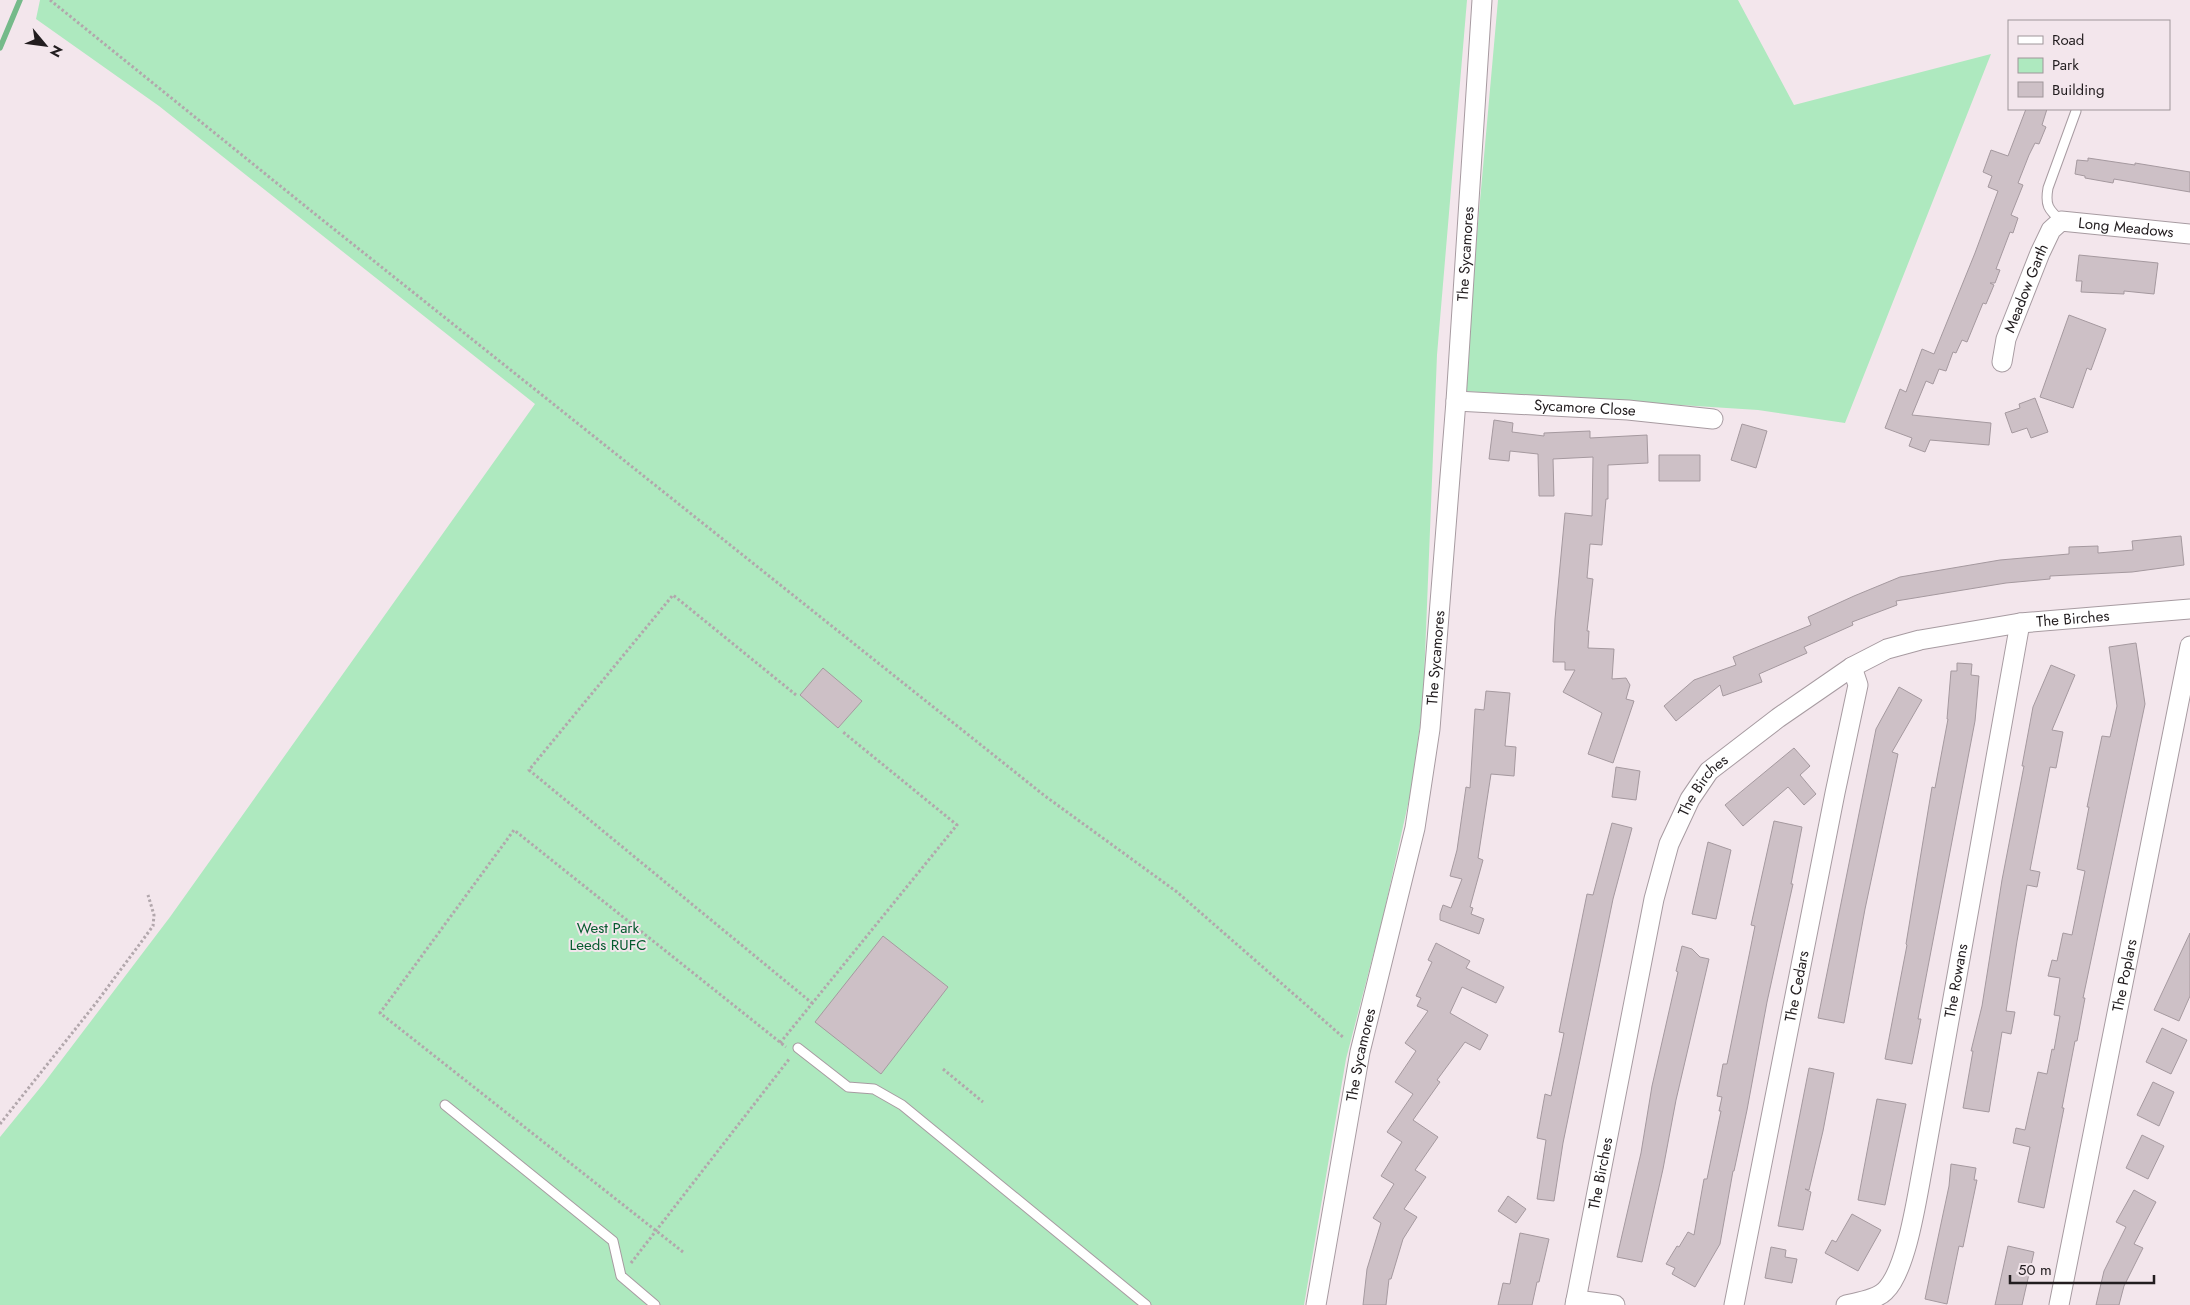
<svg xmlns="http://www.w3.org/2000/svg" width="2190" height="1305" font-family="Jost,sans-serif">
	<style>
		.green { fill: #aee9bf }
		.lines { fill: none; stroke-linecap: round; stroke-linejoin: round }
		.stream { stroke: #75ba8a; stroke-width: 5.5 }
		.building { fill: #cdc0c6; stroke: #a5999f }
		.lane-casing { stroke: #a79ba1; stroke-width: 11 }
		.street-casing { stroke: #a79ba1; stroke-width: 21 }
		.path { stroke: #b2a7ac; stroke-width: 3; stroke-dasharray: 2.5 2.5; stroke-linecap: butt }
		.lane { stroke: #fff; stroke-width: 9 }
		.street { stroke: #fff; stroke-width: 19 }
		.labels { text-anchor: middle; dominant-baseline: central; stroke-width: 4; stroke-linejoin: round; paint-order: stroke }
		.street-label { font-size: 15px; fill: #221d1f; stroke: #f3e6ec }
		.park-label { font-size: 15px; fill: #065b2f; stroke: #f3e6ec }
	</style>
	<rect width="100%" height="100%" fill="#f3e6ec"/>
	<path class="green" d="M40,0h1427l-30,355 -14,350 -13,90 -27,122 -37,142 -42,246h-1304v-168l44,-54 126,-166 365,-513 -376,-298 -123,-87z
		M1498,0h240l56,105 197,-51 -146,369 -87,-13 -295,-19z"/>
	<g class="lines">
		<path class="stream" d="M0,48l20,-48"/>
	</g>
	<path class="building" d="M2026,109h21l-5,16 4,2 -7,17 -4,-1 -6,12 -11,28 5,2 -12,30 7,3 -5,15 -3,-1 -14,37 4,1 -5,13h-5l4,2 -8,19 -3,-1 -16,39 -5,-2 -6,13 -3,-1 -7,19 -7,-2 -6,15 -7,-3 -14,34 79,8 -2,22 -59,-5 -5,12 -16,-6 3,-8 -27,-10 15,-39 6,3 16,-43 12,5 41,-101 23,-62 -10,-4 4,-11 -9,-4 8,-22 17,6z
		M2088,158l47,7v-2l55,9v20l-76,-13 -1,4 -28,-5v-2l-10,-2 2,-14 11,1z
		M2079,255l79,8 -4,31 -30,-3v3l-43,-2 1,-11h-6z
		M2069,315l37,14 -15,41 -4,-2 -14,40 -33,-11z
		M2035,398l13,34 -17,6 -4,-10 -15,5 -7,-20 15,-5 -1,-4z
		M1494,420l19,3 -1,9 32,4v-3l46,-2v7l57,-3 1,28 -40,2v34h-2l-4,46 -12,-1 -3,34 6,1 -6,52h2l-1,17 26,1 -2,30 14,-1 4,7 -4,14 8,2 -21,62 -25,-9 14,-41 -39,-21 12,-22h-10v-8h-12l2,-43 10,-106 27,3 1,-59 -40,2 1,37h-15l-1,-42 -28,-3 -1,10 -20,-2z
		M1742,424l25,7 -11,37 -25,-8z
		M1659,455h41v26h-41z
		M2181,536l3,29 -52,7 -82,4v3l-44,4 -110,18 1,4 -45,17 1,3 -49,22 3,6 -48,21 3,8 -39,14 -3,-11 -44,36 -12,-15 30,-26 42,-15 -3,-8 78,-32 -3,-8 46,-21 46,-19 100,-17 69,-6v-7l29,-1v7l35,-3 -1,-9z
		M2136,643l9,61 -62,294h2l-8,43h-2l-13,67h2l-20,100 -26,-6 12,-55 -17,-4 3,-15 9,2 13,-58 9,2 5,-25 2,1 6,-34 -6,-1 6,-37 -12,-2 4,-16 5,1 6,-28 9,2 13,-64 -8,-2 12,-62h-2l15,-71 8,1 7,-31 -8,-59z
		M1957,663l15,1 -1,11 8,1 -4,45 -57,298h3l-9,45 -27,-5 22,-114 -1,-1 26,-157 3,1 13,-69h-1l4,-48h6z
		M2051,665l24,10 -23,55 11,2 -7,36 -6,-1 -20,103 10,2 -3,15 -10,-2 -10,56 -11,70 9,1 -4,22 -9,-2 -13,80 -26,-4 10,-57h-2l11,-45 20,-126 22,-114h-2l11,-59z
		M823,668l39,33 -24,27 -38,-33z
		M1899,687l23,13 -30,52 6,2 -33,155 -21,114 -26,-5 58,-289z
		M1486,691l24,2 -5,53 11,1 -2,29 -23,-2 -13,84 5,2 -13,47 3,1 -2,6 13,5 -5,15 -39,-14v-6l3,-9 8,3 11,-29 -12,-3 7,-26 9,-63 4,1 5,-79 9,1z
		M1794,748l16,18 -10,9 16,19 -12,11 -16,-18 -45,39 -18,-21z
		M1616,767l24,4 -4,29 -24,-3z
		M1774,821l28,6 -11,57h2l-26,118 -20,108 -13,61h-1l-13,73 -25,43 -23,-13 3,-6 -9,-4 11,-18 2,1 9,-15 6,3 10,-56h3l14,-68h-2l3,-14 -5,-1 6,-32h4l28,-138 -4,-1z
		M1612,823l20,5 -19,71 -50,244 -9,58 -17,-2 9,-59 -9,-2 8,-44 6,2 13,-63 -5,-1 28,-138 6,1z
		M1708,842l23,8 -15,69 -24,-5z
		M2190,933v63l-11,25 -25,-11z
		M883,936l65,51 -67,87 -66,-52z
		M1436,943l34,18 -4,7 38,19 -8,16 -34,-16 -12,26 38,22 -8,15 -15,-8 -28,38 3,2 -27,38 25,17 -23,33 11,7 -22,32 13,8 -14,22 -12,40h-2l-3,26h-23l4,-36 14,-46 -8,-5 21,-34 -13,-8 21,-34 -15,-10 26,-38 -18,-12 21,-31 -11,-8 23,-32 -11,-5 4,-8 -5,-2 16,-34 -4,-2z
		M1682,946l10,3 8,8 9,2 -33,141 -13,69 -21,93 -25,-5 24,-104 11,-67 26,-114 -2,-1z
		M2162,1028l25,12 -16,34 -25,-12z
		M1809,1068l25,5 -11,58 -14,59 -4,-1 6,3 -8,38 -25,-4z
		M2153,1082l21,10 -15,34 -22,-11z
		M1877,1099l29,5 -21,101 -27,-5z
		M2142,1135l22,11 -16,33 -22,-11z
		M1951,1164l25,4 -2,12h3l-14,67 -4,-1 -12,58 -22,-5 24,-113z
		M2134,1190l22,12 -22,42 9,4 -19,38 -5,19h-23l8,-34 22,-44 -10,-5z
		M1508,1196l18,13 -10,14 -18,-12z
		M1852,1214l29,16 -23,41 -33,-18 7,-13 4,2z
		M1520,1233l29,6 -10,43h-2l-5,23h-34l5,-22 7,1z
		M2008,1246l26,6 -12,53h-27z
		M1771,1247l15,3 -1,7 12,2 -5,24 -27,-5z"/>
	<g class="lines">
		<defs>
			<path id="lane" d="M2061,221c-13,-12 -16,-16 -13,-33l28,-77
				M798,1048l50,39 26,2 28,16 244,200
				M445,1105l168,136 8,35 34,29"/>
			<g id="street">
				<path id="s1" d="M2002,362l4,-23 34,-86 11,-23 10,-9 129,13"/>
				<path id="s2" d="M1456,401l172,9 85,9"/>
				<path d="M1576,1300l39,5"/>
				<path id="s3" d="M1316,1305l44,-253 55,-224 15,-99 26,-328 26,-401"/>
				<path id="s4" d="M1575,1305l79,-406 15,-55 21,-45 19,-28 69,-53 74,-51 35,-18 33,-9 100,-17 170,-14"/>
				<path id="s5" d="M1734,1305l101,-512 23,-108 -6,-18"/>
				<path id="s6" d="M1846,1305c12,-3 30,-5 39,-14 22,-21 32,-95 38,-125l97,-543"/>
				<path id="s7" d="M2059,1305l131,-659"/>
			</g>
		</defs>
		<use href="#lane" class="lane-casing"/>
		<use href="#street" class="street-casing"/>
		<path class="path" d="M50,0l265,214 730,582 132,96 167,146
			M796,695l-123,-100 -144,175 283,233
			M780,1043l177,-218 -114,-93
			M943,1069l40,33
			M0,1124l96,-121 57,-77 1,-11 -6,-20
			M683,1252l-303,-239 134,-183 272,217
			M631,1263l159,-205"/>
		<use href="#lane" class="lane"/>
		<use href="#street" class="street"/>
	</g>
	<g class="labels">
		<g class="street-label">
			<text stroke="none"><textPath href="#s1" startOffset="220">Long Meadows</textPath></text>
			<text stroke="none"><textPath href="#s3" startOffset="1064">The Sycamores</textPath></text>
			<text stroke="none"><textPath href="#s1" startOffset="78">Meadow Garth</textPath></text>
			<text stroke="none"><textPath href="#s2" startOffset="129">Sycamore Close</textPath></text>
			<text stroke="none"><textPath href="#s4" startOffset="959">The Birches</textPath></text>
			<text stroke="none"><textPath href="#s3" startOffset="659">The Sycamores</textPath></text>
			<text stroke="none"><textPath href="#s4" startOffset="539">The Birches</textPath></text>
			<text stroke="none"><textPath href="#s7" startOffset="336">The Poplars</textPath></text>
			<text stroke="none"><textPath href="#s6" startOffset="362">The Rowans</textPath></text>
			<text stroke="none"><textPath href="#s5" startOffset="325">The Cedars</textPath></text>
			<text stroke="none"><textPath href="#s3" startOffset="254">The Sycamores</textPath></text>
			<text stroke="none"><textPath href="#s4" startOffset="134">The Birches</textPath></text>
		</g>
		<g class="park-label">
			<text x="608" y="928">West Park<tspan x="608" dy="17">Leeds RUFC</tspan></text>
		</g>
	</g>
	<rect x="2008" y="20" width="162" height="90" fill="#f3e6ec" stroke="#9f969a"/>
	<rect x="2018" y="36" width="25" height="8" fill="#ffffff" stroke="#9f969a"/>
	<text x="2052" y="45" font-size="15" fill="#221d1f">Road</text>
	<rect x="2018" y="58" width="25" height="15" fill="#aee9bf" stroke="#9f969a"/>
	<text x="2052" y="70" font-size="15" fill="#221d1f">Park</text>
	<rect x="2018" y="82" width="25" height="15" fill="#cdc0c6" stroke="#9f969a"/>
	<text x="2052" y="95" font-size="15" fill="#221d1f">Building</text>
	<g transform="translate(45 45) rotate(119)" stroke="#f3e6ec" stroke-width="4" paint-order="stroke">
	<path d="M0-4L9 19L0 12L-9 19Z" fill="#221d1f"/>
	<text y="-8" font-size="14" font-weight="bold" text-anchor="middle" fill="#221d1f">N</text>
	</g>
	<path d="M2010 1275v8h144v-8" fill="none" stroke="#221d1f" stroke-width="2.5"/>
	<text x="2018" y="1275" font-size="15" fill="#221d1f" stroke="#f3e6ec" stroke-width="4" paint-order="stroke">50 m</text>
</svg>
